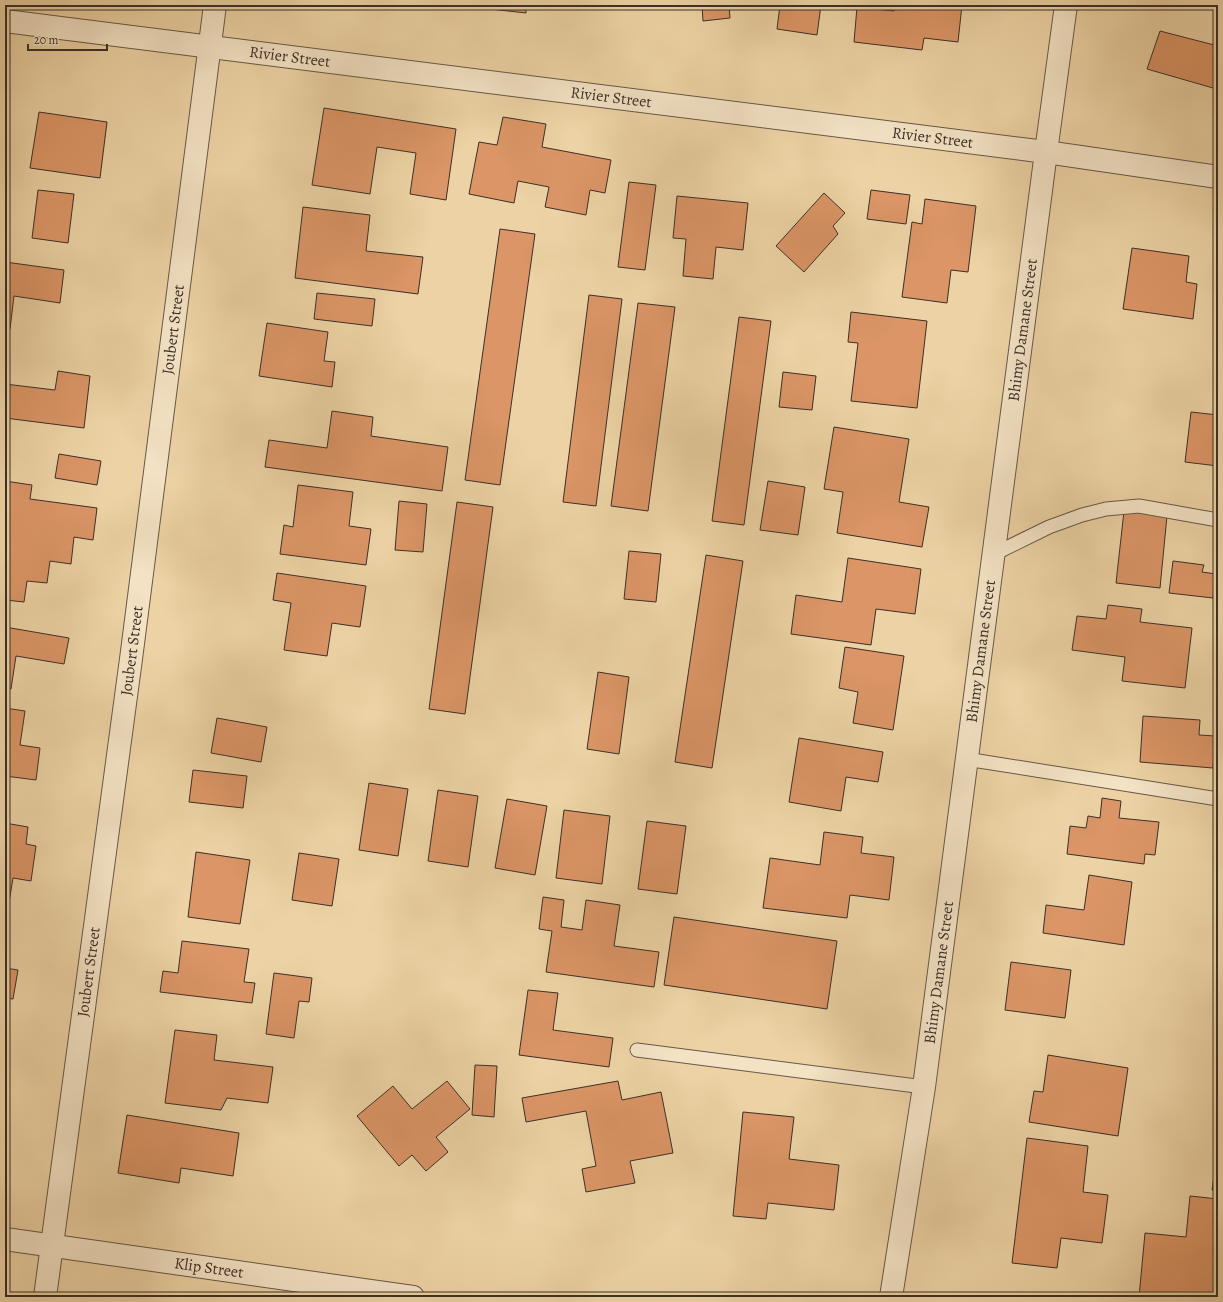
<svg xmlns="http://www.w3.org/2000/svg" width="1223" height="1302" font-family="Alegreya,serif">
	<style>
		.building { fill: #db9566; stroke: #3b3029 }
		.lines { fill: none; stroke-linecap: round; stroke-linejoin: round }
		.service-casing { stroke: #675848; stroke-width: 15 }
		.minor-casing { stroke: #675848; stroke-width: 24 }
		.service { stroke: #f3e2c4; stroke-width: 13 }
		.minor { stroke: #f3e2c4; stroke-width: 22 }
		.labels { text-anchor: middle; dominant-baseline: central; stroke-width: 4; stroke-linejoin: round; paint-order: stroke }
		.street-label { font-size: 16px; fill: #3b3029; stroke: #f3e2c4 }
	</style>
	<rect width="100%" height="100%" fill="#ecd2a4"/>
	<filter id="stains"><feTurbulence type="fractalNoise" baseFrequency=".005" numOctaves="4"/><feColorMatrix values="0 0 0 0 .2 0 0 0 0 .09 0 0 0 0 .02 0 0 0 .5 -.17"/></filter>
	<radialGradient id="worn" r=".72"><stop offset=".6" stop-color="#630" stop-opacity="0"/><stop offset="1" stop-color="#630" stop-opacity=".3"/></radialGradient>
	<path class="building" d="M490,5h36v8l-36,-4z
		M591,5h11l-8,5z
		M702,5h27l1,13 -27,3z
		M780,5h41l-4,30 -40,-6z
		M894,5h68l-4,37 -34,-4 -2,12 -68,-8 3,-35 37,4z
		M1160,31l58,15v45l-5,-3 -66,-19z
		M324,108l132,21 -10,71 -36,-6 6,-41 -39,-6 -7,47 -58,-9z
		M39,112l68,10 -7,56 -70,-10z
		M503,117l43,7 -4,23 69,13 -6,33 -15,-3 -4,25 -41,-8 4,-20 -31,-6 -4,22 -45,-9 10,-52 18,3z
		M629,182l27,3 -11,85 -27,-3z
		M38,190l36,4 -6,49 -36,-5z
		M871,190l39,5 -4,29 -39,-5z
		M824,193l21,20 -12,13 5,8 -34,38 -28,-26z
		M677,196l71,7 -5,47 -27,-3 -3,32 -30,-3 3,-37 -13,-1z
		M925,199l51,7 -8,66 -17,-2 -4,33 -45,-6 10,-75 10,2z
		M303,207l67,8 -4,36 57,6 -5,37 -123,-16z
		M500,229l35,5 -35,251 -35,-5z
		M1132,248l57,8 -3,26 11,2 -4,35 -70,-10z
		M5,262l59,8 -4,33 -46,-7 -4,33 -5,-1z
		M317,293l58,6 -3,27 -58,-7z
		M589,295l33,4 -26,207 -33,-4z
		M638,303l37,4 -27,204 -37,-5z
		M851,312l76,9 -10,87 -66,-7 7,-58 -10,-1z
		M739,317l32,4 -27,204 -32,-4z
		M267,323l61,9 -4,29 11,1 -3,25 -73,-11z
		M58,371l32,5 -6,52 -79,-10v-34l50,6z
		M783,372l33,4 -4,34 -33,-3z
		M332,411l41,6 -2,19 77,11 -6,44 -177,-24 4,-27 58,8z
		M1191,412l27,3v51l-33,-4z
		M834,427l75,12 -10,63 30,5 -7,40 -85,-14 6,-41 -19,-3z
		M59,454l42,7 -4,24 -42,-7z
		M5,481l27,4 -2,14 67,9 -4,32 -19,-3 -3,27 -21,-3 -3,22 -20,-2 -3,21 -19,-2z
		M768,481l37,6 -7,48 -38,-5z
		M298,485l55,7 -4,34 22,3 -5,36 -86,-11 4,-29 9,2z
		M399,501l28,3 -4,48 -28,-2z
		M457,502l36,5 -28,207 -36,-5z
		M1124,511l43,5 -7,72 -44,-5z
		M629,551l32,3 -5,48 -32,-3z
		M706,555l37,6 -31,207 -37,-6z
		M848,558l73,11 -6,45 -39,-5 -5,36 -80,-11 5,-39 46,7z
		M1173,561l31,4 -2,7 14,2 -3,24 -44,-5z
		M277,573l89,13 -6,41 -28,-4 -5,33 -43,-6 7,-47 -18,-3z
		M1108,605l34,4 -2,13 52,6 -7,60 -63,-7 3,-24 -53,-7 5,-34 29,3z
		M5,627l64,11 -5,26 -48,-8 -5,33 -6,-1z
		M845,647l59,9 -11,74 -40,-7 5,-31 -19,-4z
		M598,672l31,5 -10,77 -32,-5z
		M5,708l20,3 -5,34 20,3 -4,32 -31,-4z
		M1143,716l57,4 -1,15 16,1 -2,32 -73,-6z
		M217,718l50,9 -6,35 -50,-9z
		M799,738l84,14 -5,30 -32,-5 -5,34 -52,-9z
		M193,770l54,6 -4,32 -54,-6z
		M369,783l39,6 -10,67 -39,-6z
		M438,790l40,6 -10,71 -40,-6z
		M1102,798l19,3 -2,17 40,4 -4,33 -10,-1 -1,10 -77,-10 3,-28 16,2 2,-12 12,2z
		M507,799l40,7 -12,69 -40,-7z
		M564,810l46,6 -8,68 -46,-6z
		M647,821l39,5 -9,68 -39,-5z
		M5,823l23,4 -2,17 10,2 -5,35 -18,-3 -6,37h-2z
		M824,832l39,5 -2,16 33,4 -5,43 -39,-5 -3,23 -84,-10 7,-50 50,7z
		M196,852l54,8 -10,64 -52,-7z
		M299,853l40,6 -7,47 -40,-6z
		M1089,875l43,7 -8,63 -81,-12 3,-28 38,5z
		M543,897l21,3 -3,27 21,3 4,-30 34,5 -6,41 45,6 -5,35 -108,-15 6,-41 -13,-2z
		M674,917l163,24 -10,68 -163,-24z
		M182,941l67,8 -5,33 11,1 -3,20 -92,-11 3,-21 15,2z
		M1011,962l60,8 -6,48 -60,-8z
		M5,968l13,2 -5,29 -8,-1z
		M274,973l38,5 -3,24 -10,-1 -5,37 -28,-4z
		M528,990l30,3 -5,37 60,8 -4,29 -90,-12z
		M5,1008l3,1 -3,23z
		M175,1030l42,5 -3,25 59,7 -5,36 -41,-5 -6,12 -56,-7z
		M1048,1055l80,13 -10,68 -89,-14 5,-31 9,1z
		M475,1065l22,1 -3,51 -22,-2z
		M447,1081l23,28 -34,28 12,15 -22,19 -14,-16 -13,11 -42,-50 36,-30 19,23z
		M618,1081l4,19 39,-8 12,61 -43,8 5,22 -49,9 -4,-23 14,-3 -10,-55 -60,11 -4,-24z
		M743,1112l51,5 -5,42 50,6 -5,45 -66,-7 -2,16 -33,-3z
		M127,1115l112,18 -6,43 -52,-8 -2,15 -61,-10z
		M1027,1138l61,8 -5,46 25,3 -6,48 -41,-5 -4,30 -45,-5z
		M1216,1161l2,1v29l-6,-1z
		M1190,1196l28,3v71l-2,27h-77l6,-64 41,4z"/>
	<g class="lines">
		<defs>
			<path id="service" d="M994,554l55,-27 33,-12 24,-6 33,-3 79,14
				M966,759l252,40
				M637,1050l287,37"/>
			<g id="minor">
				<path id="s1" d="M5,21l1041,131 172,25"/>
				<path id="s2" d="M5,1239l408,58"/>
				<path id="s3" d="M45,1297l86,-638 84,-654"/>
				<path id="s4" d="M891,1297l33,-210 122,-935 20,-147"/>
			</g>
		</defs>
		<use href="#service" class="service-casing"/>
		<use href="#minor" class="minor-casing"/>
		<use href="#service" class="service"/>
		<use href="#minor" class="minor"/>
	</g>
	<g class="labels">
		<g class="street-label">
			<text stroke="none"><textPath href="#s1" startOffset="287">Rivier Street</textPath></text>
			<text stroke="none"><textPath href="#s1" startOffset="611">Rivier Street</textPath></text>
			<text stroke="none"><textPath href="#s1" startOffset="935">Rivier Street</textPath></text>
			<text stroke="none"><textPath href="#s3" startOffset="976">Joubert Street</textPath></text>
			<text stroke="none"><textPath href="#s4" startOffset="976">Bhimy Damane Street</textPath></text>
			<text stroke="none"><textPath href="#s3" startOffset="652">Joubert Street</textPath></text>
			<text stroke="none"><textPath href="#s4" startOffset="652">Bhimy Damane Street</textPath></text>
			<text stroke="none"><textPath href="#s3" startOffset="328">Joubert Street</textPath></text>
			<text stroke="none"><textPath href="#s4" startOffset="328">Bhimy Damane Street</textPath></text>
			<text stroke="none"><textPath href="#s2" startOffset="206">Klip Street</textPath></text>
		</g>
	</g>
	<rect width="1223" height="1302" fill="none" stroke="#ecd2a4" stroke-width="20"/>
	<rect x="6" y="6" width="1211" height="1290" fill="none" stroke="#3b3029" stroke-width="2"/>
	<rect x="10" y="10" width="1203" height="1282" fill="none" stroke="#3b3029"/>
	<path d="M28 44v6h79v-6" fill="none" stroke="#3b3029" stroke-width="2"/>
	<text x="34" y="44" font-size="12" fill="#3b3029" stroke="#f3e2c4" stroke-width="3" paint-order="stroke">20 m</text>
	<rect width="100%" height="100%" filter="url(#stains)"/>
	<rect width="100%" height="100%" fill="url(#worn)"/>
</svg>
